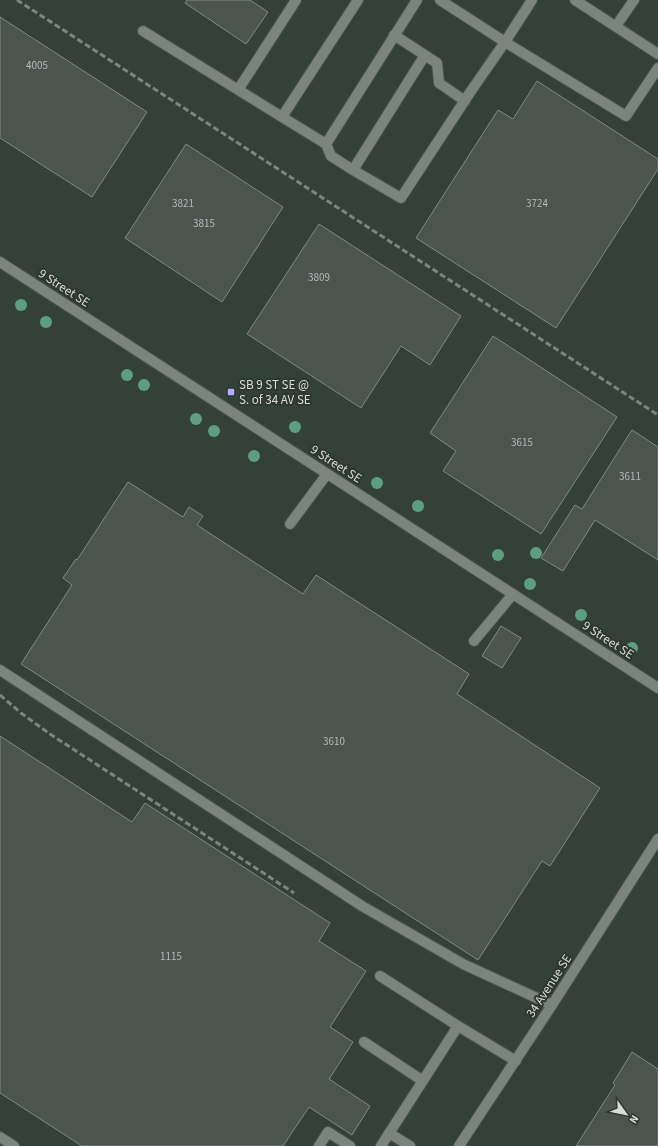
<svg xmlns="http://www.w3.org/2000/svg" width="658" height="1146" font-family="'Source Sans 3',sans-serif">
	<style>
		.built { fill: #334139 }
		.building { fill: #4c5450; stroke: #818a85 }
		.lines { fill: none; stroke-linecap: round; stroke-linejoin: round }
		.lane-casing { stroke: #4d534f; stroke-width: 12 }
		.street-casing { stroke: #4d534f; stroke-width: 12 }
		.lane { stroke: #7b847f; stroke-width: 10 }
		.street { stroke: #7b847f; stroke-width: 10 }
		.rail { stroke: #7e8581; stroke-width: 3; stroke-dasharray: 6 3; stroke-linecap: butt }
		.tree { fill: #5e9e80 }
		.poi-dot { fill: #b8abf7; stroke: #2f3732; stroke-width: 1.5 }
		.labels { text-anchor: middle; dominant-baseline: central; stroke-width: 4; stroke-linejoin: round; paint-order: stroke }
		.number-label { font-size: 11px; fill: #b4bab7 }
		.street-label { font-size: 13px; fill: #d7dcd9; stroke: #2f3732 }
		.poi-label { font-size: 13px; fill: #d7dcd9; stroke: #2f3732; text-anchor: start }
	</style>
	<rect width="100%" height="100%" fill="#2f3732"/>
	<path class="built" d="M0,0h658v1146h-658z"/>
	<path class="building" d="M187,0h63l18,12 -22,32 -61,-41z
		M0,17l147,95 -55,85 -92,-59z
		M537,81l121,78v10l-102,159 -140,-90 82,-128 15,9z
		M186,144l97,63 -61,95 -97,-64z
		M319,224l142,92 -31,49 -29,-19 -40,62 -114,-74z
		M493,336l124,81 -76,117 -98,-63 13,-20 -26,-18z
		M632,430l26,17v113l-63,-40 -32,51 -22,-13 34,-53 7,4z
		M128,482l55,35 6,-10 14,9 -6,9 106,69 13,-19 153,99 -12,20 143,94 -50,78 -8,-5 -64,99 -457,-296 51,-79 -9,-7 13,-19 1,1z
		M501,626l20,12 -19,30 -20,-12z
		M0,736l132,86 13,-19 185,120 -11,18 47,30 -36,56 23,15 -24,37 41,27 -18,29 -43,-28 -26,39h-201l-82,-53z
		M632,1052l26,17v77h-82l39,-61 -2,-2z"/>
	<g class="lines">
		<defs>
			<path id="lane" d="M417,0l-91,144 5,12 22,14 48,28 70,-107 34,-49 -65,-42
				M532,0l-27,42 121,74 32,-48
				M616,26l18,-26
				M143,31l139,86
				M394,35l43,28 2,20 26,18
				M238,90l58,-90
				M326,144l-44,-27 76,-117
				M353,170l72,-115
				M290,524l37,-50
				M474,641l39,-47
				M0,670l362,236 101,58 89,41
				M380,976l78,50
				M364,1042l59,39
				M389,1133l21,13
				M319,1146l9,-14 22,14
				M381,1146l77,-120 58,35"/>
			<path id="street" d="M575,0l83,54
				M0,262l658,426
				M0,1137l14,9
				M459,1146l93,-141 106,-166"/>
		</defs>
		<use href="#lane" class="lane-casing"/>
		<use href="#street" class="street-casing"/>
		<use href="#lane" class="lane"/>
		<use href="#street" class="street"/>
		<path class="rail" d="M17,0l641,415
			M0,695l21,18 29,21 244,159"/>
	</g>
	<g class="tree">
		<circle cx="21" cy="305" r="6"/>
		<circle cx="46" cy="322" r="6"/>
		<circle cx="127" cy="375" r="6"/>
		<circle cx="144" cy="385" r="6"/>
		<circle cx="196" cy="419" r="6"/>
		<circle cx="295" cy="427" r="6"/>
		<circle cx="214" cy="431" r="6"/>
		<circle cx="254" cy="456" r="6"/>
		<circle cx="377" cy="483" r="6"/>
		<circle cx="418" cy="506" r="6"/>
		<circle cx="536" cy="553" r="6"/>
		<circle cx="498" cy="555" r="6"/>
		<circle cx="530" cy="584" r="6"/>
		<circle cx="581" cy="615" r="6"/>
		<circle cx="632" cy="648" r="6"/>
	</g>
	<rect class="poi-dot" x="227" y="388" width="8" height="8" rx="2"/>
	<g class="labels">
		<g class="number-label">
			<text x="37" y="65">4005</text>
			<text x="183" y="203">3821</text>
			<text x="537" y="203">3724</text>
			<text x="204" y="223">3815</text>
			<text x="319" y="277">3809</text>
			<text x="522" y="442">3615</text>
			<text x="630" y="476">3611</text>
			<text x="334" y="741">3610</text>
			<text x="171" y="956">1115</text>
		</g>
		<g class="street-label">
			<text transform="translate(64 288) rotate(33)">9 Street SE</text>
			<text transform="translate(336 464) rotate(33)">9 Street SE</text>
			<text transform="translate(608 640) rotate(33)">9 Street SE</text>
			<text transform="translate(549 986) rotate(-57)">34 Avenue SE</text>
		</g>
		<g class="poi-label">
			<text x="239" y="385">SB 9 ST SE @<tspan x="239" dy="15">S. of 34 AV SE</tspan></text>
		</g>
	</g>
	<g transform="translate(626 1114) rotate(123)" stroke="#2f3732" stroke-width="3" paint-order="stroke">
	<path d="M0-3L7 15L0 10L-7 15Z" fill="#d7dcd9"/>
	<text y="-6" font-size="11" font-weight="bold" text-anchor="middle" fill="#d7dcd9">N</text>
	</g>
</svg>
